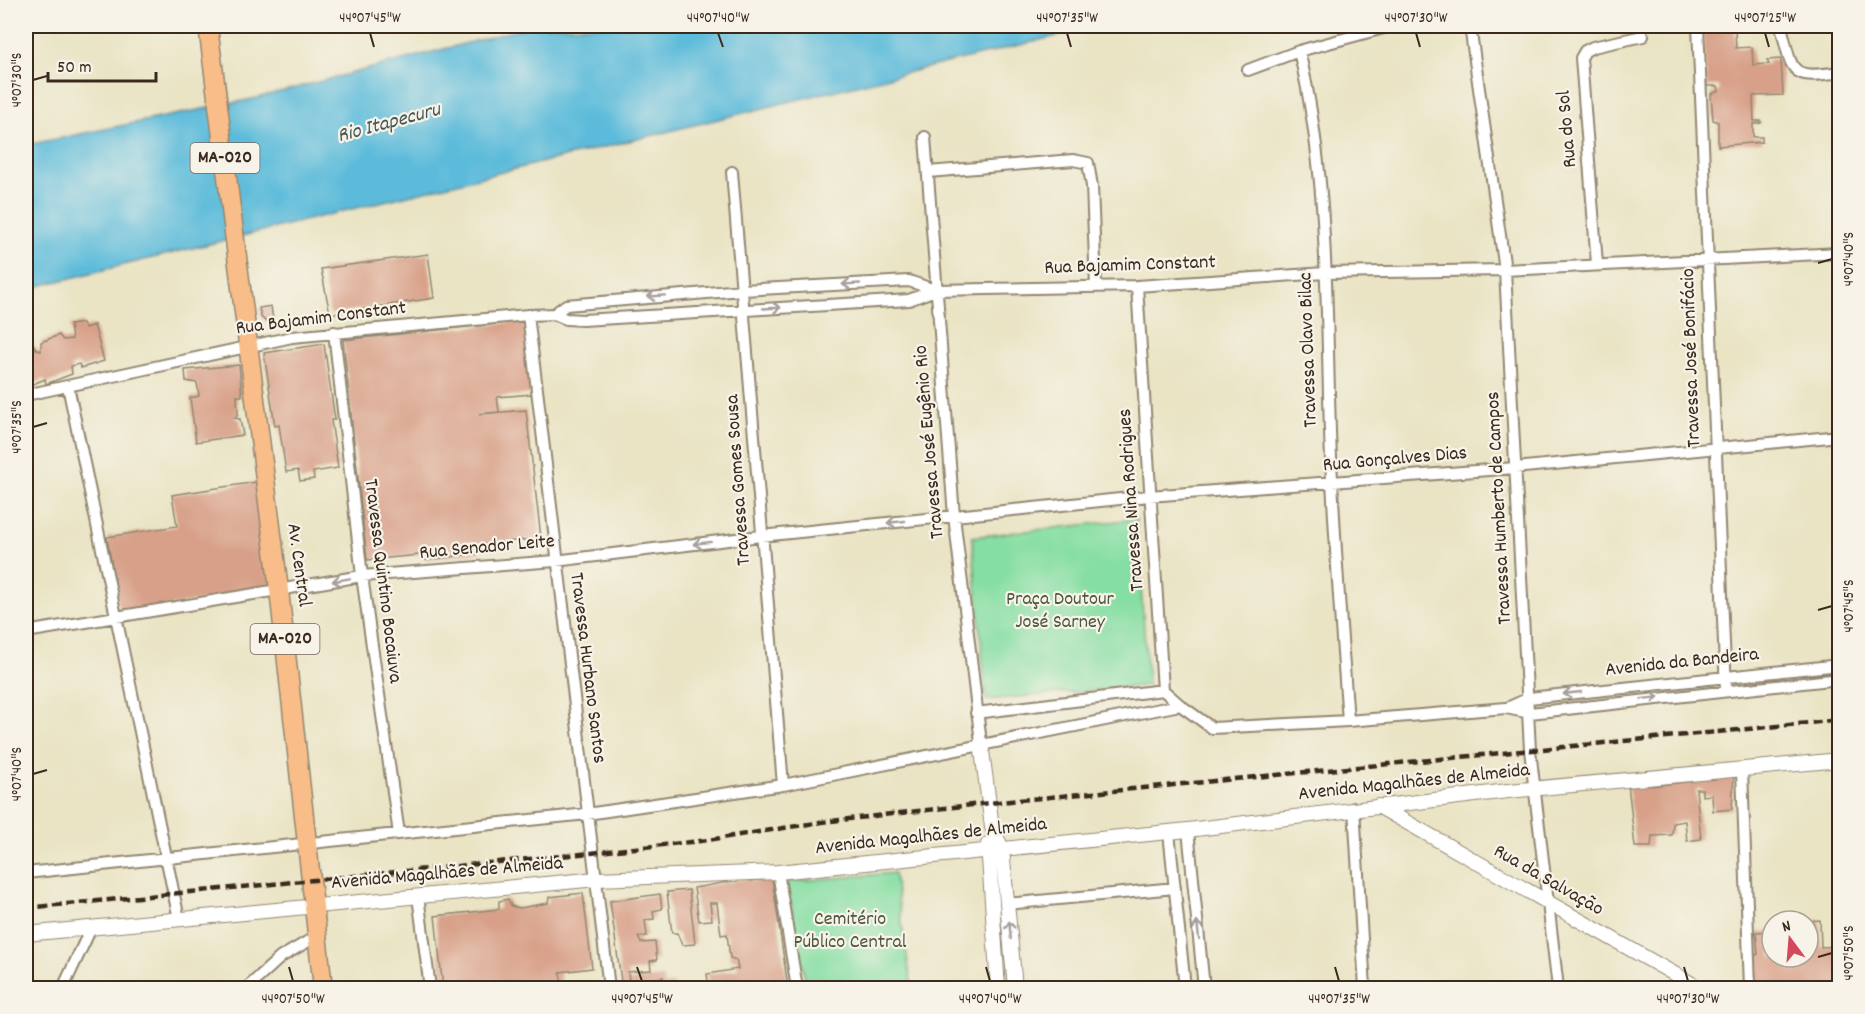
<svg xmlns="http://www.w3.org/2000/svg" width="1865" height="1014" font-family="Dekko,sans-serif">
	<style>
		.green { fill: #85dea3; stroke: #608460; stroke-width: 1.5 }
		.water { fill: #5bbbda; stroke: #4b727c; stroke-width: 1.5 }
		.building { fill: #d8a088 }
		.lines { fill: none; stroke-linecap: round; stroke-linejoin: round }
		.minor-casing { stroke: #928772; stroke-width: 14 }
		.tertiary-casing { stroke: #928772; stroke-width: 16 }
		.primary-casing { stroke: #928772; stroke-width: 21 }
		.minor { stroke: #fff; stroke-width: 10 }
		.tertiary { stroke: #fff; stroke-width: 14 }
		.primary { stroke: #f8bd89; stroke-width: 18 }
		.rail { stroke: #3b2a1e; stroke-width: 4.5; stroke-dasharray: 9 4.5; stroke-linecap: butt }
		.oneway { stroke: #a79f9a }
		.ticks { fill: none; stroke: #3b2a1e; stroke-width: 2 }
		.labels { text-anchor: middle; dominant-baseline: central; stroke-width: 4.5; stroke-linejoin: round; paint-order: stroke }
		.shield { fill: #f7f3e8; stroke: #73665b; stroke-width: 1.5 }
		.shield-label { font-size: 18px; font-weight: bold; fill: #3b2a1e }
		.street-label { font-size: 20px; fill: #3b2a1e; stroke: #f7f3e8 }
		.park-label { font-size: 20px; fill: #4e573f; stroke: #f7f3e8 }
		.water-label { font-size: 21px; font-style: italic; fill: #455656; stroke: #f7f3e8 }
		.neatline { fill: none; stroke: #3b2a1e; stroke-width: 2 }
		.ticks-label { font-size: 15px; text-anchor: middle; fill: #3b2a1e }
	</style>
	<rect width="100%" height="100%" fill="#f7f3e8"/>
	<filter id="ink" filterUnits="userSpaceOnUse"><feTurbulence type="fractalNoise" baseFrequency=".0167" numOctaves="2"/><feDisplacementMap in="SourceGraphic" scale="12" xChannelSelector="R" yChannelSelector="G"/><feConvolveMatrix kernelMatrix="1 2 1 2 8 2 1 2 1" color-interpolation-filters="sRGB"/></filter>
	<filter id="wash" filterUnits="userSpaceOnUse"><feTurbulence type="fractalNoise" baseFrequency=".008" numOctaves="4" result="noise"/><feDisplacementMap in="SourceGraphic" scale="24" xChannelSelector="R" yChannelSelector="G"/><feGaussianBlur stdDeviation="1.35" result="paint"/><feColorMatrix in="noise" values="0 0 0 0 0 0 0 0 0 0 0 0 0 0 0 0 0 1.4 0 .05"/><feComposite in="paint" operator="in"/></filter>
	<g filter="url(#wash)">
		<rect width="100%" height="100%" fill="#eae4c5"/>
		<path class="green" d="M1136,519l12,166 -162,15 -14,-163z
			M894,873l18,115h-105l-21,-106z"/>
		<path class="water" d="M532,26h557l-16,6 -1047,257v-144l231,-47z"/>
		<g id="blocks">
			<path class="building" d="M1702,26h51v2l-18,1 1,19 16,-1 1,18 16,-1 -2,-4 14,-1 2,36 -30,1 1,25h7v2l-8,1v13h9v5l-44,4v-24l-5,-2 -2,-26 8,-3 -1,-5h-11z
				M428,254l6,44 -104,16 -9,-45z
				M271,306l2,14 -8,1 -4,-4 -2,-9z
				M524,321l8,73 -35,3 2,15 -20,2 47,-4 15,128 -62,7 1,8 -54,7 -6,-5 -53,5 -24,-220z
				M83,323l2,5 9,-3 10,36 -23,7 -2,-4 -8,2 1,8 -26,10 -1,-5 -19,8v-41l7,-2 4,6 4,1v-9l18,-7 4,5 9,-1 -2,-14z
				M324,344l11,76h-4l7,48 -25,4 1,7 -14,2 -2,-11 -12,2 -7,-47 -4,1 -11,-73z
				M239,365l3,31h-5l1,18 -4,4 6,1 3,16 -47,7 -6,-44 9,-2 -2,-13 -11,-2 -1,-11z
				M256,482l18,107 -154,25 -13,-77 70,-11 -5,-31z
				M1734,773l-2,36 -19,2 -1,-16 -10,1v-7h-6l5,50 -14,2 -2,-20 -12,2 -1,12 -20,1 -1,11h-16l-7,-63 24,-2v4l42,-5 2,-4z
				M750,878l1,3 21,-3 16,110h-79l-2,-14 31,-5 -2,-9 -6,-2 -3,-24 -6,1 -4,-32h-7l2,17 -13,1 -5,-33z
				M689,890l6,54 -13,1 -5,-12h-5l-5,-41z
				M583,893l9,75 -32,4 2,16h-119l-8,-72 64,-7v-8l9,-2 3,7 9,2 28,-5 1,-6z
				M660,894l2,15 -9,2 1,8 -9,1 2,16 -9,1 3,6 14,-1 2,18 -7,1 1,9 -23,2 1,9 34,-4 1,8 10,-1v4h-52l-12,-87z
				M1820,920l1,27 19,-1v42h-83l-3,-32 4,-2 -2,-22 16,-1v26h36v-36z"/>
		</g>
	</g>
	<g filter="url(#ink)">
		<use href="#blocks" fill-opacity="0" stroke="#928772" stroke-width="1.5"/>
		<g class="lines">
			<defs>
				<path id="minor" d="M1470,26l35,244 25,480 28,238
					M1698,26l28,664
					M1781,26c12,46 7,54 59,46
					M1299,51c30,124 27,254 31,380 3,97 11,193 18,290
					M1248,70l51,-19 92,-25
					M925,137l29,379 27,227
					M732,172l51,613
					M928,172l145,-12 15,3 4,23 4,100
					M1597,264l-16,-206 4,-7 8,-4 50,-11
					M1137,286l26,404 17,15
					M554,314l12,-9 176,-15 167,-9 26,9
					M528,315l81,673
					M334,332l28,244 37,258
					M68,386l111,533
					M26,395l266,-58 236,-22 26,-1 12,5 17,1 326,-20 26,-10 202,-4 188,-13 180,-3 335,-17
					M26,632l336,-56 193,-15 206,-25 388,-40 366,-28 325,-32
					M1507,708l22,-10 311,-33
					M976,713l187,-23
					M1742,770l8,218
					M1354,808l11,180
					M1188,830l16,158
					M1169,832l16,156
					M778,872l19,116
					M26,873l561,-59 196,-29 397,-80 32,23 136,-7 158,-13 24,5 310,-34
					M418,896l12,92
					M1007,904l168,-16
					M63,988l28,-60
					M247,988l34,-31 36,-21"/>
				<path id="tertiary" d="M981,743l11,84 10,22 13,139
					M1378,806l321,182
					M988,844l10,144
					M26,934l571,-55 181,-7 410,-42 320,-39 332,-31"/>
				<path id="primary" d="M208,26l71,564 44,398"/>
			</defs>
			<use href="#minor" class="minor-casing"/>
			<use href="#tertiary" class="tertiary-casing"/>
			<use href="#primary" class="primary-casing"/>
			<use href="#minor" class="minor"/>
			<use href="#tertiary" class="tertiary"/>
			<use href="#primary" class="primary"/>
			<path class="rail" d="M26,908l565,-55 117,-13 114,-18 167,-19 851,-83"/>
		</g>
		<defs><path id="oneway-shaft" d="M-6 0H5M1.5-3L5.5 0L1.5 3" fill="none" stroke-width="1.6" stroke-linecap="round" stroke-linejoin="round" transform="scale(1.5)"/></defs>
		<g class="oneway">
			<use href="#oneway-shaft" transform="translate(851 284) rotate(177)"/>
			<use href="#oneway-shaft" transform="translate(656 296) rotate(176)"/>
			<use href="#oneway-shaft" transform="translate(772 308) rotate(-3)"/>
			<use href="#oneway-shaft" transform="translate(896 522) rotate(174)"/>
			<use href="#oneway-shaft" transform="translate(702 543) rotate(173)"/>
			<use href="#oneway-shaft" transform="translate(341 580) rotate(170)"/>
			<use href="#oneway-shaft" transform="translate(1572 693) rotate(174)"/>
			<use href="#oneway-shaft" transform="translate(1650 698) rotate(-7)"/>
			<use href="#oneway-shaft" transform="translate(1010 930) rotate(-95)"/>
			<use href="#oneway-shaft" transform="translate(1198 930) rotate(-96)"/>
		</g>
	</g>
	<path class="ticks" d="M370,33l4,14M718,33l5,14M1067,33l4,14M1416,33l4,14M1765,33l4,14M33,80l14,-4M1818,263l14,-4M33,427l14,-4M1818,610l14,-4M33,774l14,-4M1818,957l14,-4M289,967l4,14M637,967l5,14M986,967l4,14M1335,967l4,14M1684,967l4,14"/>
	<g class="labels">
		<g class="shield">
			<rect x="190.5" y="143" width="69" height="30" rx="4.5"/>
			<rect x="250.5" y="624" width="69" height="30" rx="4.5"/>
		</g>
		<g class="shield-label">
			<text x="225" y="158">MA-020</text>
			<text x="285" y="639">MA-020</text>
		</g>
		<g class="street-label">
			<text transform="translate(1568 129) rotate(-95)">Rua do Sol</text>
			<text transform="translate(1130 266) rotate(-2)">Rua Bajamim Constant</text>
			<text transform="translate(321 319) rotate(-7)">Rua Bajamim Constant</text>
			<text transform="translate(1309 350) rotate(-92)">Travessa Olavo Bilac</text>
			<text transform="translate(1692 358) rotate(-92)">Travessa José Bonifácio</text>
			<text transform="translate(930 442) rotate(-95)">Travessa José Eugênio Rio</text>
			<text transform="translate(1395 460) rotate(-5)">Rua Gonçalves Dias</text>
			<text transform="translate(739 480) rotate(-94)">Travessa Gomes Sousa</text>
			<text transform="translate(1132 500) rotate(-94)">Travessa Nina Rodrigues</text>
			<text transform="translate(1500 508) rotate(-93)">Travessa Humberto de Campos</text>
			<text transform="translate(487 548) rotate(-5)">Rua Senador Leite</text>
			<text transform="translate(298 565) rotate(82)">Av. Central</text>
			<text transform="translate(382 581) rotate(83)">Travessa Quintino Bocaiuva</text>
			<text transform="translate(1682 663) rotate(-6)">Avenida da Bandeira</text>
			<text transform="translate(587 668) rotate(83)">Travessa Hurbano Santos</text>
			<text transform="translate(1414 783) rotate(-6)">Avenida Magalhães de Almeida</text>
			<text transform="translate(931 837) rotate(-6)">Avenida Magalhães de Almeida</text>
			<text transform="translate(447 874) rotate(-5)">Avenida Magalhães de Almeida</text>
			<text transform="translate(1548 881) rotate(30)">Rua da Salvação</text>
		</g>
		<g class="park-label">
			<text x="1060" y="600">Praça Doutour<tspan x="1060" dy="23">José Sarney</tspan></text>
			<text x="850" y="920">Cemitério<tspan x="850" dy="23">Público Central</tspan></text>
		</g>
		<g class="water-label">
			<text transform="translate(389 124) rotate(-15)">Rio Itapecuru</text>
		</g>
	</g>
	<rect width="1865" height="1014" fill="none" stroke="#f7f3e8" stroke-width="66"/>
	<g transform="translate(1790 939) rotate(344)"><circle r="28" fill="#f7f3e8" stroke="#aca397" stroke-width="1.5"/>
	<path d="M0-4.5L10 22L0 15L-10 22Z" fill="#d1495b"/>
	<text y="-9" font-size="16" font-weight="bold" text-anchor="middle" fill="#3b2a1e">N</text>
	</g>
	<path d="M48 72v9h108v-9" fill="none" stroke="#3b2a1e" stroke-width="3"/>
	<text x="57" y="72" font-size="18" fill="#3b2a1e" stroke="#f7f3e8" stroke-width="4.5" paint-order="stroke">50 m</text>
	<rect x="33" y="33" width="1799" height="948" class="neatline"/>
	<g class="ticks-label">
		<text x="370" y="22">44°07'45"W</text>
		<text x="718" y="22">44°07'40"W</text>
		<text x="1067" y="22">44°07'35"W</text>
		<text x="1416" y="22">44°07'30"W</text>
		<text x="1765" y="22">44°07'25"W</text>
		<text transform="translate(16 80) rotate(-90)" y="5">4°07'30"S</text>
		<text transform="translate(1848 259) rotate(-90)" y="5">4°07'40"S</text>
		<text transform="translate(16 427) rotate(-90)" y="5">4°07'35"S</text>
		<text transform="translate(1848 606) rotate(-90)" y="5">4°07'45"S</text>
		<text transform="translate(16 774) rotate(-90)" y="5">4°07'40"S</text>
		<text transform="translate(1848 953) rotate(-90)" y="5">4°07'50"S</text>
		<text x="293" y="1003">44°07'50"W</text>
		<text x="642" y="1003">44°07'45"W</text>
		<text x="990" y="1003">44°07'40"W</text>
		<text x="1339" y="1003">44°07'35"W</text>
		<text x="1688" y="1003">44°07'30"W</text>
	</g>
</svg>
